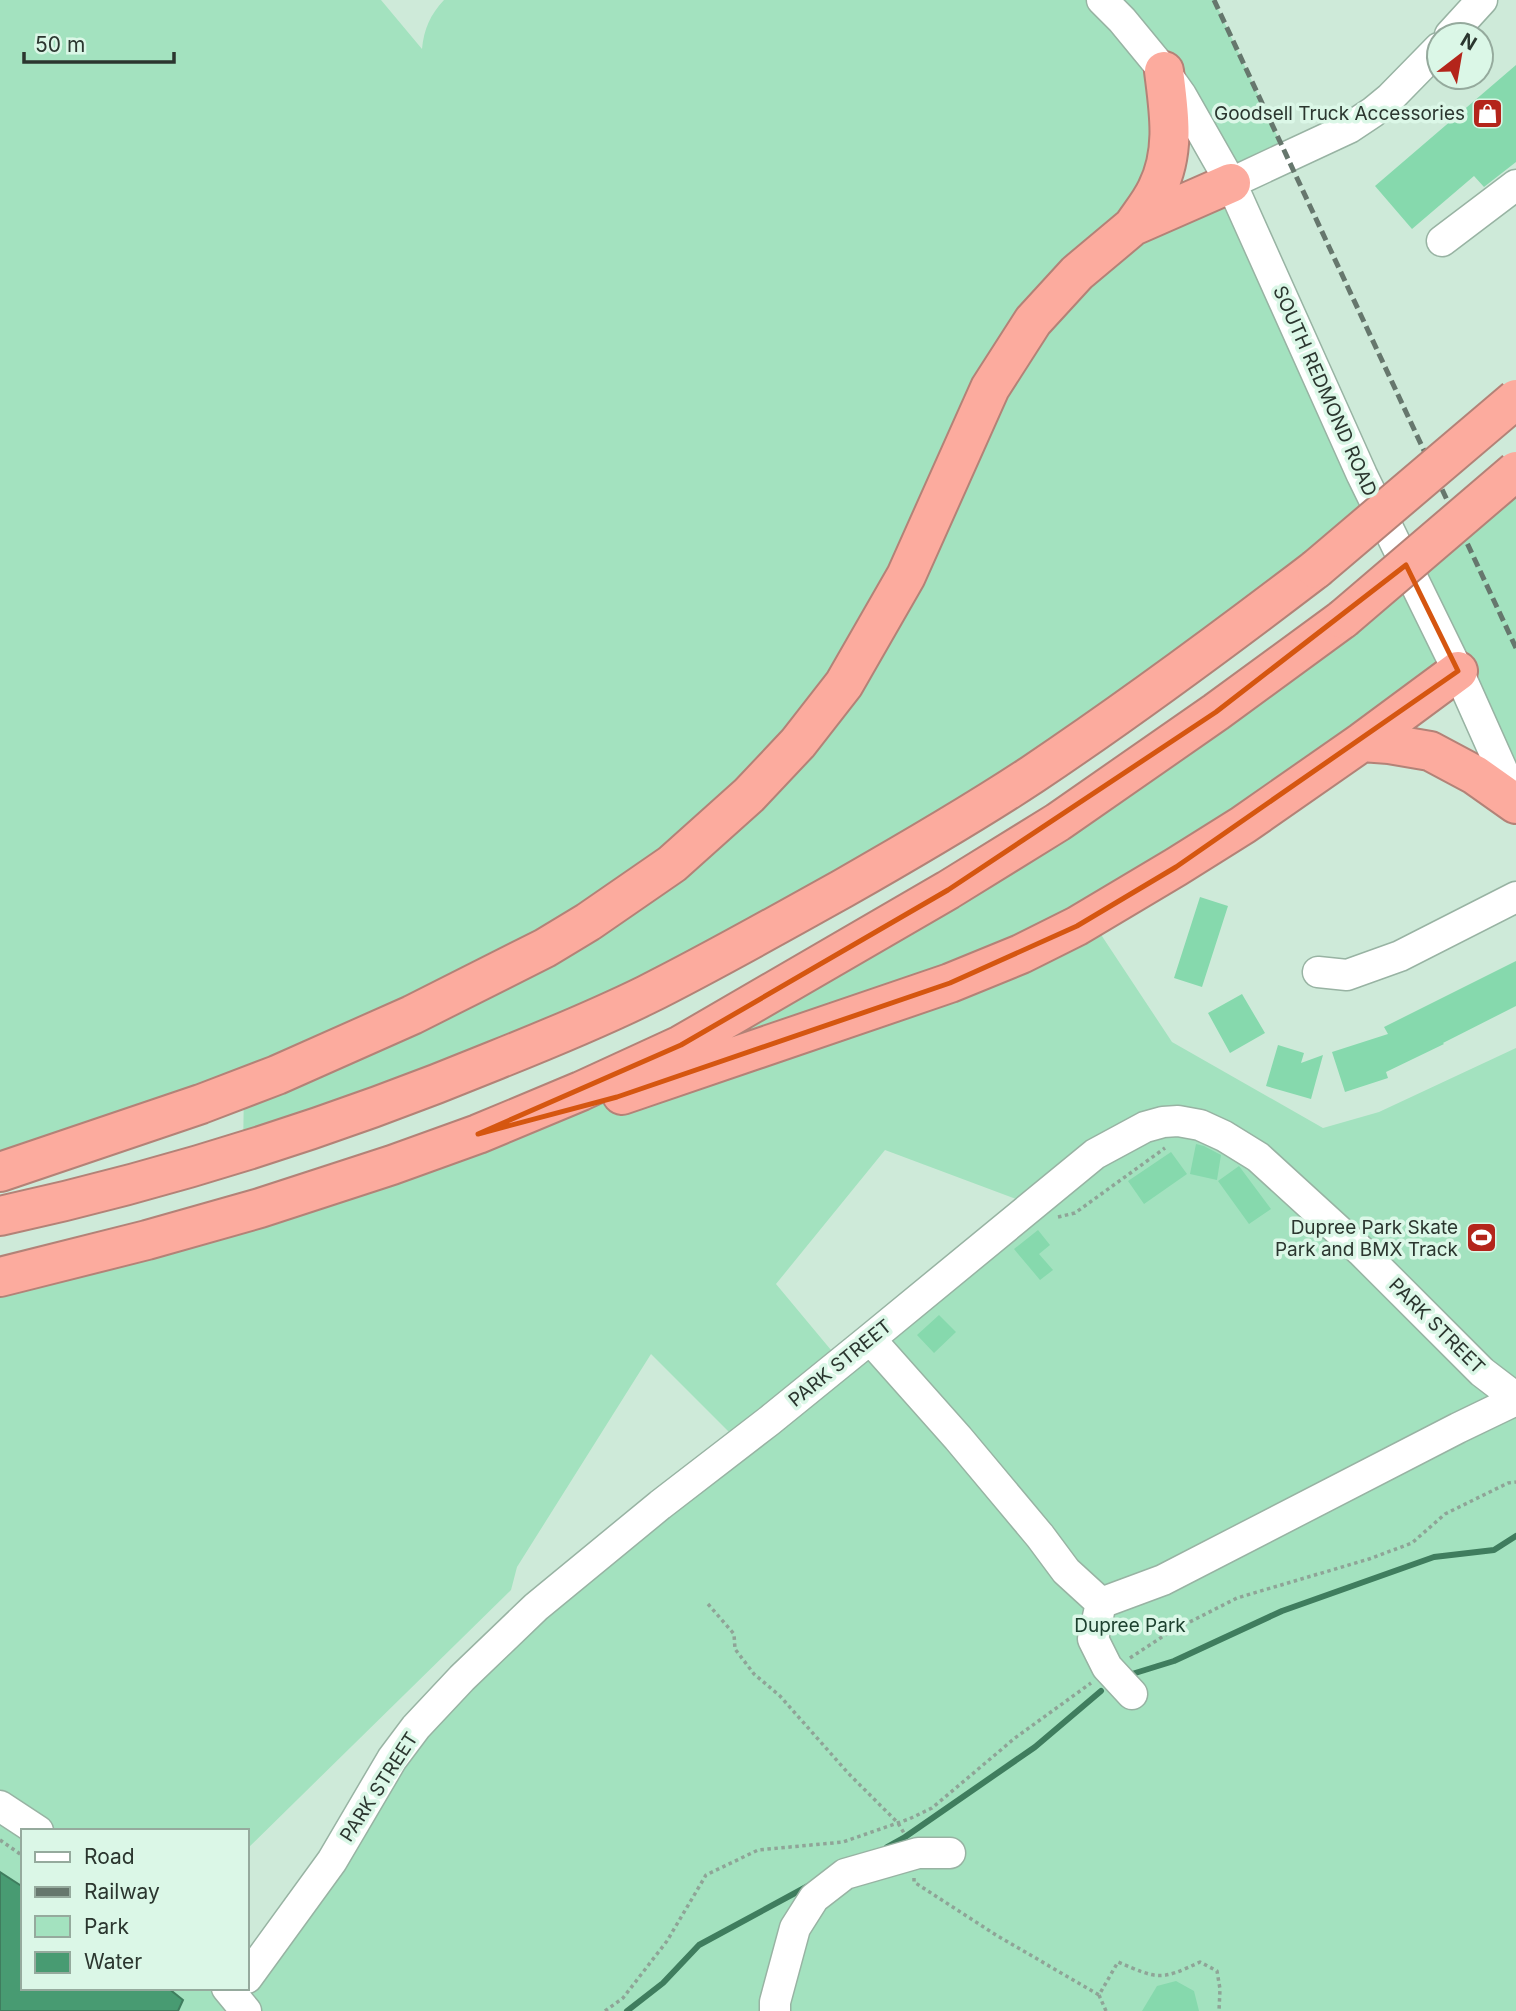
<svg xmlns="http://www.w3.org/2000/svg" width="1516" height="2011" font-family="Inter,sans-serif">
	<style>
		.green { fill: #a3e2bf; fill-rule: evenodd }
		.water { fill: #489b72; stroke: #3f7d5e; stroke-width: 2 }
		.lines { fill: none; stroke-linecap: round; stroke-linejoin: round }
		.stream { stroke: #3f7d5e; stroke-width: 6 }
		.building { fill: #86d9ad }
		.minor-casing { stroke: #98b3a3; stroke-width: 33 }
		.highway-casing { stroke: #b38277; stroke-width: 42 }
		.path { stroke: #8fa497; stroke-width: 3.5; stroke-dasharray: 3.5 3.5; stroke-linecap: butt }
		.minor { stroke: #fff; stroke-width: 30 }
		.highway { stroke: #fcab9e; stroke-width: 38 }
		.rail { stroke: #66776d; stroke-width: 5; stroke-dasharray: 10 5; stroke-linecap: butt }
		.highway-bridge-casing { stroke: #b38277; stroke-width: 42; stroke-linecap: butt }
		.highway-bridge { stroke: #fcab9e; stroke-width: 38 }
		.marked { fill: none; stroke: #d55610; stroke-width: 5; stroke-linejoin: round }
		.labels { text-anchor: middle; dominant-baseline: central; stroke-width: 7; stroke-linejoin: round; paint-order: stroke }
		.poi-label { font-size: 19px; fill: #2b362f; stroke: #dbf7e7; text-anchor: end }
		.street-label { font-size: 19px; fill: #2b362f; stroke: #dbf7e7 }
		.park-label { font-size: 19px; fill: #1d412f; stroke: #dbf7e7 }
	</style>
	<rect width="100%" height="100%" fill="#ceead9"/>
	<path class="green" d="M0,0h381l41,49c2,-20 8,-34 22,-49h770l73,157 -56,26 150,332 -592,404 -546,232 1,-63 -244,70zM1181,95l50,88 -73,5z
		M1516,471v330l-58,-129 -368,246 82,124 151,86 56,-16 137,-64v963h-1516v-734l478,-143 470,-244zM885,1150l147,55 -191,157 -65,-78zM651,1354l89,89 -324,284 -169,261h-224v-157h224v18l264,-259 6,-23z"/>
	<path class="water" d="M0,1872l23,15v101h145l15,12 -5,11h-178z"/>
	<g class="lines">
		<path class="stream" d="M1132,1674l42,-13 108,-50 152,-54 60,-7 22,-14
			M887,1847l18,-10 130,-90 66,-56
			M627,2011l36,-28 36,-38 109,-59"/>
	</g>
	<path class="building" d="M1516,65v97l-32,25 -10,-11 -62,53 -37,-43z
		M1200,897l28,9 -26,81 -28,-9z
		M1516,961v45l-73,37 1,1 -58,28 2,6 -43,14 -13,-40 56,-18 -4,-7z
		M1242,994l23,39 -35,20 -22,-40z
		M1278,1045l26,8 -3,10 22,-8 -12,44 -45,-13z
		M1196,1144l8,2 17,9 -4,25 -27,-6z
		M1171,1152l16,22 -43,30 -16,-23z
		M1239,1166l32,43 -22,15 -31,-43z
		M1038,1230l12,15 -11,9 14,16 -13,10 -26,-31z
		M939,1315l17,17 -22,21 -17,-18z
		M1176,1981l18,10 5,20h-57l15,-25z"/>
	<g class="lines">
		<defs>
			<path id="minor" d="M1102,0l20,20 42,51 17,24 50,88 131,292 96,196 58,130
				M1450,35l32,-35
				M1231,183l118,-55 24,-16 17,-14 49,-50
				M1442,241l74,-56
				M1318,972l29,3 53,-19 116,-59
				M870,1339l88,99 82,98 26,35 35,32 62,-23 295,-152 58,-28
				M1101,1603l-8,36 14,28 25,27
				M0,1806l38,25
				M247,1978l85,-117 60,-102 24,-32 46,-49 74,-71 124,-102 109,-84 101,-82 225,-185 50,-27 18,-5 15,-1 22,4 24,11 34,21 104,95 120,120 34,26
				M227,1988l19,23
				M775,2011v-9l20,-74 19,-30 31,-24 73,-21h32"/>
			<path id="highway" d="M1133,226c8,-12 18,-24 24,-37 19,-38 12,-78 7,-118
				M1362,742l27,2 41,7 45,24 41,29
				M622,1095l328,-112 71,-29 56,-28 99,-59 67,-42 119,-83 96,-71
				M0,1172l201,-68 76,-29 135,-60 133,-67 43,-26 84,-58 77,-69 49,-52 46,-59 62,-108 84,-188 43,-67 44,-48 56,-47 98,-43
				M0,1216c169,-37 336,-90 496,-156 50,-20 101,-41 150,-65 66,-33 131,-70 196,-106 65,-37 129,-74 191,-115 97,-65 190,-134 283,-205
				M0,1277l147,-37 113,-32 132,-43 86,-31 103,-43 100,-46 267,-155 110,-68 158,-110 127,-93"/>
		</defs>
		<use href="#minor" class="minor-casing"/>
		<use href="#highway" class="highway-casing"/>
		<path class="path" d="M1058,1217l17,-4 90,-65
			M708,1604l26,30 1,15 19,25 26,22 68,77 50,50 6,10
			M1130,1658l38,-25 69,-35 132,-39 43,-16 33,-29 63,-31 8,-1
			M0,1840l23,16
			M914,1878v4l82,53 103,60
			M605,2011l18,-13 44,-57 39,-66 52,-25 85,-8 66,-23 23,-11 83,-70 76,-55
			M1106,2011l-7,-16 19,-33c40,17 42,19 82,0l17,9 3,18 -1,22"/>
		<use href="#minor" class="minor"/>
		<use href="#highway" class="highway"/>
		<path class="rail" d="M1214,0l302,648"/>
		<defs>
			<path id="highway-bridge" d="M1316,569l200,-170
				M1343,619l173,-148"/>
		</defs>
		<use href="#highway-bridge" class="highway-bridge-casing"/>
		<use href="#highway-bridge" class="highway-bridge"/>
	</g>
	<path class="marked" d="M1406,565l52,106 -282,196 -99,59 -127,57 -333,114 -139,37 203,-89 267,-155 268,-178z"/>
	<defs>
		<symbol id="shop-square" viewBox="-11 -11 22 22"><rect x="-9" y="-9" width="18" height="18" rx="4" fill="#b4251b" stroke="#dbf7e7"/><path d="M-5-2.5h2.3a2.7 3.5 0 0 1 5.4 0H5L5.5 6h-11ZM-1.5-2.5h3a1.5 2.3 0 0 0-3 0Z" fill="#fff"/></symbol>
		<symbol id="stadium-square" viewBox="-11 -11 22 22"><rect x="-9" y="-9" width="18" height="18" rx="4" fill="#b4251b" stroke="#dbf7e7"/><path d="M0-5a6.5 5 0 1 0 0 10a6.5 5 0 1 0 0-10ZM-3.5-1.8h7v3.6h-7Z" fill="#fff"/></symbol>
	</defs>
	<g fill-rule="evenodd">
		<use href="#shop-square" x="1470" y="96" width="35" height="35"/>
		<use href="#stadium-square" x="1464" y="1220" width="35" height="35"/>
	</g>
	<g class="labels">
		<g class="poi-label">
			<text x="1465" y="113">Goodsell Truck Accessories</text>
			<text x="1458" y="1227">Dupree Park Skate<tspan x="1458" dy="22">Park and BMX Track</tspan></text>
		</g>
		<g class="street-label">
			<text transform="translate(1325 391) rotate(66)">SOUTH REDMOND ROAD</text>
			<text transform="translate(1437 1326) rotate(45)">PARK STREET</text>
			<text transform="translate(840 1363) rotate(-39)">PARK STREET</text>
			<text transform="translate(379 1787) rotate(-57)">PARK STREET</text>
		</g>
		<g class="park-label">
			<text x="1130" y="1625">Dupree Park</text>
		</g>
	</g>
	<rect x="21" y="1829" width="228" height="161" fill="#dbf7e7" stroke="#95aa9d" stroke-width="2"/>
	<rect x="35" y="1852" width="35" height="10" fill="#ffffff" stroke="#95aa9d" stroke-width="2"/>
	<text x="84" y="1864" font-size="21" fill="#2b362f">Road</text>
	<rect x="35" y="1887" width="35" height="10" fill="#66776d" stroke="#95aa9d" stroke-width="2"/>
	<text x="84" y="1899" font-size="21" fill="#2b362f">Railway</text>
	<rect x="35" y="1916" width="35" height="21" fill="#a3e2bf" stroke="#95aa9d" stroke-width="2"/>
	<text x="84" y="1934" font-size="21" fill="#2b362f">Park</text>
	<rect x="35" y="1952" width="35" height="21" fill="#489b72" stroke="#95aa9d" stroke-width="2"/>
	<text x="84" y="1969" font-size="21" fill="#2b362f">Water</text>
	<g transform="translate(1460 56) rotate(31)"><circle r="33" fill="#dbf7e7" stroke="#95aa9d" stroke-width="2"/>
	<path d="M0-5L12 26L0 18L-12 26Z" fill="#b4251b"/>
	<text y="-10" font-size="19" font-weight="bold" text-anchor="middle" fill="#2b362f">N</text>
	</g>
	<path d="M24 52v10h150v-10" fill="none" stroke="#2b362f" stroke-width="3.5"/>
	<text x="35" y="52" font-size="21" fill="#2b362f" stroke="#dbf7e7" stroke-width="5" paint-order="stroke">50 m</text>
</svg>
